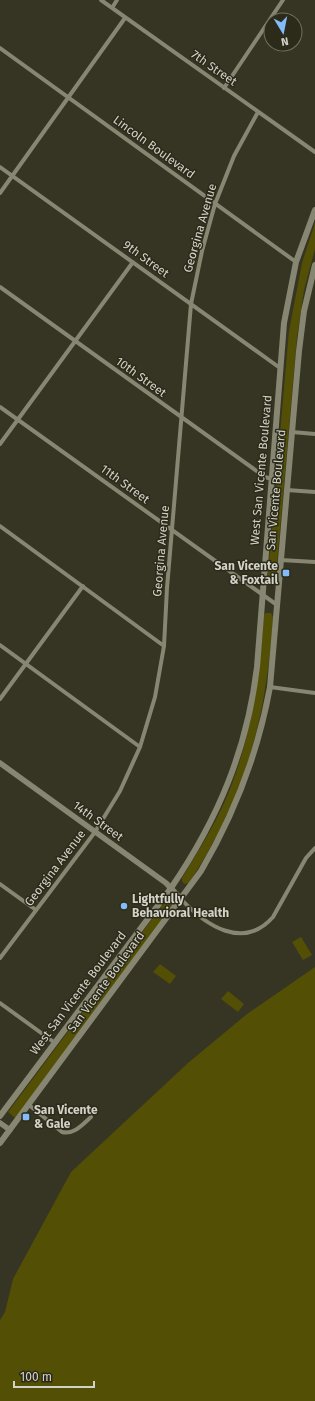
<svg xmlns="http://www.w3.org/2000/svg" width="315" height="1401" font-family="'Fira Sans',sans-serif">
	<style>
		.green { fill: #534f04 }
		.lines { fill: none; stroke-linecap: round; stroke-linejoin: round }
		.minor { stroke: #868672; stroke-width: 4 }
		.tertiary { stroke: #868672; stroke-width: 5.5 }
		.secondary { stroke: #868672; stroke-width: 6 }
		.poi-dot { fill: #82bcfa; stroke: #2c2b1a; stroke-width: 1.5 }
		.labels { text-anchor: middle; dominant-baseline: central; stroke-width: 3; stroke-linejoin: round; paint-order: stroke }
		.street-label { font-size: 12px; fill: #d3d2c8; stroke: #2c2b1a }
		.poi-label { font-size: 12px; font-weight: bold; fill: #d3d2c8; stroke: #2c2b1a; text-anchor: start }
	</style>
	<rect width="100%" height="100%" fill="#363524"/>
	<path class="green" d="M315,223v26l-11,41 -7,47 -22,249 -8,-3 22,-252 13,-68z
		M266,613h5l2,4c-7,104 -27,178 -84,266l-5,1 -2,-3v-3c15,-25 31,-50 43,-77 26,-60 34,-121 39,-186z
		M167,899l5,1 2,4 -159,214 -7,-6z
		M301,937l11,18 -9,5 -11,-18z
		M160,964l16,12 -6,8 -17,-12z
		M315,967v434h-315v-81l5,-8 8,-33 58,-107 117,-109 59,-49z
		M228,991l16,13 -6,8 -17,-13z"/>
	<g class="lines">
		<path class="minor" d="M101,0l214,152
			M112,8l5,-8
			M0,48l296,214
			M224,88l59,-88
			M0,167l280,201
			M0,193l125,-175
			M0,287l265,190 7,2
			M0,407l277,198
			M292,432l23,2
			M0,444l133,-182
			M287,490l28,2
			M0,526l164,120
			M281,560l34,2
			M0,645l140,102
			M270,687l45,6
			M0,699l83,-113
			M0,884l36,26
			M181,899c24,26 62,52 92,18l33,-59 9,-10
			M0,958l95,-126 25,-41 20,-44 15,-50 9,-51 3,-58 24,-284 11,-53 13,-47 19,-48 24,-44
			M0,1003l55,40
			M29,1105l33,27c12,3 21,-8 29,-15"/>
		<path class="tertiary" d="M0,763l166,120 15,16
			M0,1123l10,7"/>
		<path class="secondary" d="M0,1116l171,-228c47,-69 76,-138 86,-221l27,-344 12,-61 19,-52
			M0,1143l201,-272c34,-58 57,-118 69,-184l29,-336 5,-40 11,-46"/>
	</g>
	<g class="poi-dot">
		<rect x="282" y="569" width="8" height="8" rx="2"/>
		<circle cx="124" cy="906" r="4"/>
		<rect x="22" y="1113" width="8" height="8" rx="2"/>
	</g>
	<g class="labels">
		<g class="street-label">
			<text transform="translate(214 68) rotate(35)">7th Street</text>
			<text transform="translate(154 147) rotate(36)">Lincoln Boulevard</text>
			<text transform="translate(200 228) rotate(-74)">Georgina Avenue</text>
			<text transform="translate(146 259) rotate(36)">9th Street</text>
			<text transform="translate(141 377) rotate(36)">10th Street</text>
			<text transform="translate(261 470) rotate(-85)">West San Vicente Boulevard</text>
			<text transform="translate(125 484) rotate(36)">11th Street</text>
			<text transform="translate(276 490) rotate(-85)">San Vicente Boulevard</text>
			<text transform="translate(161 551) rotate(-85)">Georgina Avenue</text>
			<text transform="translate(98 821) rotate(36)">14th Street</text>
			<text transform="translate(55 868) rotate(-53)">Georgina Avenue</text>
			<text transform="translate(106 982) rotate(-54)">San Vicente Boulevard</text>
			<text transform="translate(78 993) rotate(-53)">West San Vicente Boulevard</text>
		</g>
		<g class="poi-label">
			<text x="278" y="566" text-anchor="end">San Vicente<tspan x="278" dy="14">&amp; Foxtail</tspan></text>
			<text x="132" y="899">Lightfully<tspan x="132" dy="14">Behavioral Health</tspan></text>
			<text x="34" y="1110">San Vicente<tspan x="34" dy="14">&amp; Gale</tspan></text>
		</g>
	</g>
	<g transform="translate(283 32) rotate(170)"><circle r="19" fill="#2c2b1a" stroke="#6f6e60"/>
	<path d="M0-3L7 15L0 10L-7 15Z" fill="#82bcfa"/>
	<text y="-6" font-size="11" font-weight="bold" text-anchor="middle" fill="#d3d2c8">N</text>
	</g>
	<path d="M14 1381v6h80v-6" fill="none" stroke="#d3d2c8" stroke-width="2"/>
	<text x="20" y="1381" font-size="12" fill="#d3d2c8" stroke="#2c2b1a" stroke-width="3" paint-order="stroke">100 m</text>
</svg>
